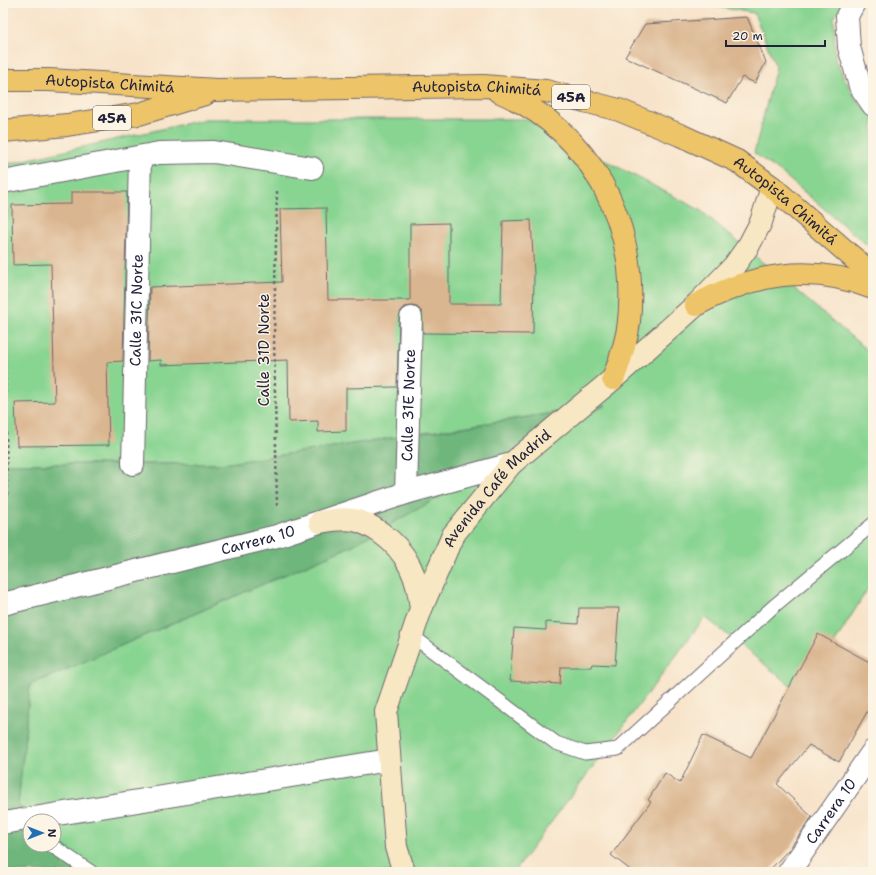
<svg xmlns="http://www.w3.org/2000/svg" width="876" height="875" font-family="'Shantell Sans',sans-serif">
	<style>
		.green { fill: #88d491; stroke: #557b66 }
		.forest { fill: #6eb67b; stroke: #486c5b }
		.building { fill: #dab690 }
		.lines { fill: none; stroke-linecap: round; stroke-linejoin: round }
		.lane-casing { stroke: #6d666d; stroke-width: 15 }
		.street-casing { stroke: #6d666d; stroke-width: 24 }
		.secondary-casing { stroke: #6d666d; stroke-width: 24 }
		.highway-casing { stroke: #6d666d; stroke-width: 24 }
		.path { stroke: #6d666d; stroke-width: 2.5; stroke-dasharray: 3 3; stroke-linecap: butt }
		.lane { stroke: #fff; stroke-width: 13 }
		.street { stroke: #fff; stroke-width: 22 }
		.secondary { stroke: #f8e7c3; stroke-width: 22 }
		.highway { stroke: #eec469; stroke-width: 22 }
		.labels { text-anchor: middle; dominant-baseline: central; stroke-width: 3; stroke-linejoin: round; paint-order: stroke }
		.shield { fill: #fcf5e5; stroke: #63616e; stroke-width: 1 }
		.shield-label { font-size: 14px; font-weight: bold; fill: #22223b }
		.street-label { font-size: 15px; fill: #22223b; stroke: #fcf5e5 }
	</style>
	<rect width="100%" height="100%" fill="#fcf5e5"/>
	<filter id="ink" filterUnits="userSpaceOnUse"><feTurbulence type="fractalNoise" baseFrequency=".025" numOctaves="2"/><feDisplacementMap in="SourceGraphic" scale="8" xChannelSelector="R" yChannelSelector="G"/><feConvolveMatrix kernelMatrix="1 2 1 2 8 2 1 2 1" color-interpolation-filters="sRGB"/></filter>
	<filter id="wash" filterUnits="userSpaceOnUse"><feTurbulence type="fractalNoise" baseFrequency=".012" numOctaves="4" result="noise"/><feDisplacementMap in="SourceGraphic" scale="16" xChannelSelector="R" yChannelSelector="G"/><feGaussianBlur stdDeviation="0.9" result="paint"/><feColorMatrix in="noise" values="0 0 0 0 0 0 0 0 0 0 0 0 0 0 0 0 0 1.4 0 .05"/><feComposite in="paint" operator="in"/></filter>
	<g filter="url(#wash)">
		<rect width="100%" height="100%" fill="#f7e3c9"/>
		<path class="green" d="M693,3h151l-10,15 1,42 20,38 18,18v134l-90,-76 -29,-21 22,-86 -22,-54z
			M206,119h320l174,91 173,145v225l-70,115 -98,-78 -191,255h-419l-41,-35v-16h-18l-18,-16 12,-120 321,-139 253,-141 -381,59h-214l-6,-2v-297z"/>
		<path class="forest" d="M606,405l-255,141 -321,139 -12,120 18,16h-6v24h24v-8l41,35h-92v-410l6,2h214z"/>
		<g id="blocks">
			<path class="building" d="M747,17l19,45 -11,21 -13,-6 -15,26 -102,-46 20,-33z
				M71,192h56l-4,169 -16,1 2,83 -92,1 -2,-43 40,-1 -4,-138 -38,1 -1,-60 59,-1z
				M326,208l2,92h82v-76l39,-1v81h52l2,-83 28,-1 3,54 -1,60 -110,-1 -1,-21 -5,-5 -5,-1 -7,1 -4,4 -2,7 -2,69 -51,1v43l-28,1v-11l-29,1 -1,-62 -127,5v-5l-13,1 2,-74 132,-5 -2,-73z
				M579,608h40l-4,57 -23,-1 -1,3h-30l-1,17 -50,-3 4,-53 32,2v-8l32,2z
				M818,634l55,30v37l-34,61 -30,-17 -32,39 35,33 -22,31 -22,24h-135l-22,-17 40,-53 -3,-2 17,-27 15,10 23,-48 48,23z"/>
		</g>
	</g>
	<g filter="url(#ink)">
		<use href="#blocks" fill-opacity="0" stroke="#6d666d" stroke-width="1"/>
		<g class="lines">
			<defs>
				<path id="lane" d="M411,635l145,108 29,10 33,-4 156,-143 99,-82
					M51,845l40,27"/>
				<g id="street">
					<path d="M854,3l-7,13 2,31 11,39 13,19"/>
					<path d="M3,182l156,-29 55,-1 98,16"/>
					<path id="s1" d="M133,464l7,-307"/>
					<path id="s2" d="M406,493l5,-175"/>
					<path id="s3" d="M3,604l274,-68 129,-43 105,-29"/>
					<path d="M3,823l386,-63"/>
					<path id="s4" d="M789,872l84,-121"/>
				</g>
				<g id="secondary">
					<path d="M320,522c12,-2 23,-4 34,-2 9,2 20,8 27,13 27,19 37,45 40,76"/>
					<path id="s5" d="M404,872l-8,-25 -10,-135 35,-103 32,-74 58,-71 102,-85 83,-74 38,-39 15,-21 12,-23 11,-35"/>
				</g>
				<g id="highway">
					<path id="s6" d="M3,80h46l168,10 267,-4 62,5 73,19 61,25 57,26 35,26 101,88"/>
					<path d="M498,91c93,39 141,132 131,230 -2,20 -9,40 -16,58"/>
					<path d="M3,131l64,-6 72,-11 66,-20"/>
					<path d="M696,305c57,-32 115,-42 177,-17"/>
				</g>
			</defs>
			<use href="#lane" class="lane-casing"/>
			<use href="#street" class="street-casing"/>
			<use href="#secondary" class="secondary-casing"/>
			<use href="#highway" class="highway-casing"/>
			<path class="path" d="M3,210l4,287
				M277,506l-3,-169 3,-146"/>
			<use href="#lane" class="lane"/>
			<use href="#street" class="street"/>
			<use href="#secondary" class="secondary"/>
			<use href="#highway" class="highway"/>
		</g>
	</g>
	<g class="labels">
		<g class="shield">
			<rect x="552" y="85" width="38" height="24" rx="3"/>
			<rect x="93" y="106" width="38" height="24" rx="3"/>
		</g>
		<g class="shield-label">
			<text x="571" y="97">45A</text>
			<text x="112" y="118">45A</text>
		</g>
		<g class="street-label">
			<text stroke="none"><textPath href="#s6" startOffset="107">Autopista Chimitá</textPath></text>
			<text stroke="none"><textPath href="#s6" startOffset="474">Autopista Chimitá</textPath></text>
			<text stroke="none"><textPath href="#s6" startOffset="810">Autopista Chimitá</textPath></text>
			<text stroke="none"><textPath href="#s1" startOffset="154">Calle 31C Norte</textPath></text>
			<text transform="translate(264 350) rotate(-90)">Calle 31D Norte</text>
			<text stroke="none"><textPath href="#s2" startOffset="88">Calle 31E Norte</textPath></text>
			<text stroke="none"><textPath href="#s5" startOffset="415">Avenida Café Madrid</textPath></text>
			<text stroke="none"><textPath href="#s3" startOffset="263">Carrera 10</textPath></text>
			<text stroke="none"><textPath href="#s4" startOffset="74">Carrera 10</textPath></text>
		</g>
	</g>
	<rect width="876" height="875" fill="none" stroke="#fcf5e5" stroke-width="16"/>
	<g transform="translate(42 833) rotate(90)"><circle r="19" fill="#fcf5e5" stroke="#a5a1a1"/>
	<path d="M0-3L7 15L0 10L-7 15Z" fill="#1f6fb2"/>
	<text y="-6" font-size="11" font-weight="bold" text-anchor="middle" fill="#22223b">N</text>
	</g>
	<path d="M726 40v6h99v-6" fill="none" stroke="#22223b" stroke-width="2"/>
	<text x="732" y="40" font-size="12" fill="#22223b" stroke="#fcf5e5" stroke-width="3" paint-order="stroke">20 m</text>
</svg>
